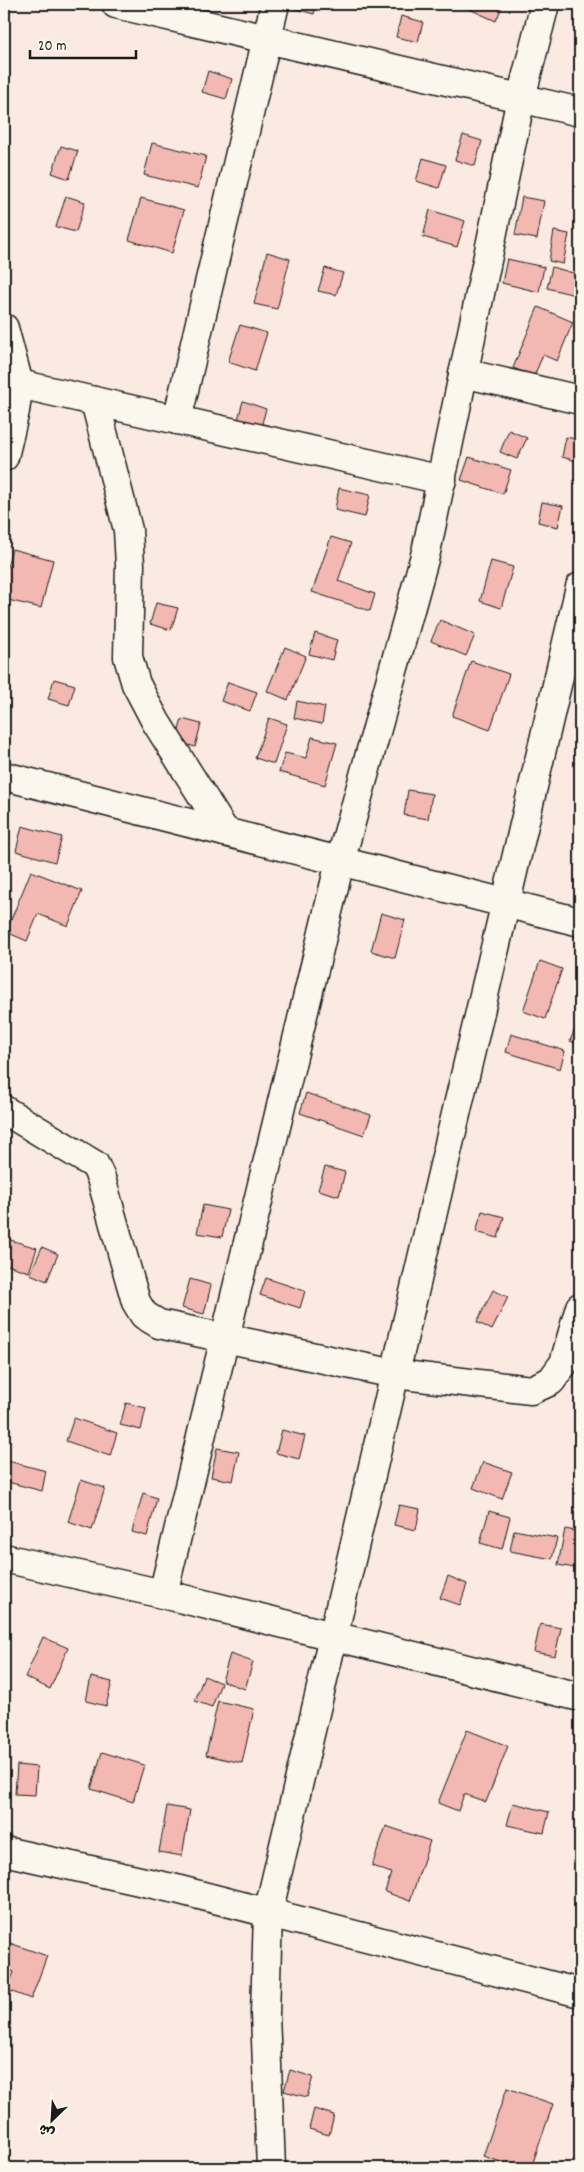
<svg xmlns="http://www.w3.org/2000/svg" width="584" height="2172" font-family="Dekko,'Playpen Sans Arabic',sans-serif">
<rect width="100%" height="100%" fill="#faeae1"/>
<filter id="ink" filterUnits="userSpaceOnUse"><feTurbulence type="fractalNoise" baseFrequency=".02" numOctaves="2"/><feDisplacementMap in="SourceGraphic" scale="10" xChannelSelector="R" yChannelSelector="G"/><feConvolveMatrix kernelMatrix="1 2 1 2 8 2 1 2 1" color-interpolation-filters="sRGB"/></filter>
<g filter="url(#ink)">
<g fill="#f4b8b3" stroke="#1c1c1c">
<polygon points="293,4 316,4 314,14 292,8"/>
<polygon points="458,4 503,4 496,21"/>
<polygon points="401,16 423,22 418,42 396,37"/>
<polygon points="208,71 232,79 226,99 202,92"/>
<polygon points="463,135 482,141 475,166 455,160"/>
<polygon points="152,143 206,156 198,188 144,175"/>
<polygon points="61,146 78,151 69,179 52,173"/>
<polygon points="423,158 446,165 439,188 416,181"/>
<polygon points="66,196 85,202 76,232 56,227"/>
<polygon points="522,197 544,201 537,239 515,235"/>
<polygon points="141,198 184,210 172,253 129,240"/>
<polygon points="430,210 465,221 457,247 423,237"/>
<polygon points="554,231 569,234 563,264 549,261"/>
<polygon points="267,252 290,259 277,309 254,304"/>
<polygon points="507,259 544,267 539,292 502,283"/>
<polygon points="552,267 580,275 579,296 547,288"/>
<polygon points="325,268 343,273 336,295 318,291"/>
<polygon points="538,307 573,322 557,361 543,355 534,376 513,368"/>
<polygon points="240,325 267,333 255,371 228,362"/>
<polygon points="243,401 266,409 259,434 236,427"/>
<polygon points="509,430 527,438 517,459 500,452"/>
<polygon points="566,437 580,440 580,462 562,457"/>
<polygon points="469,457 511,470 503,494 461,480"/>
<polygon points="339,488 370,495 365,517 335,510"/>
<polygon points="542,502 563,506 558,527 538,522"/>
<polygon points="331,537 351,543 338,581 375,594 370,611 312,592"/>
<polygon points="12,549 53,560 41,608 4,599 4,579"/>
<polygon points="491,561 513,567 501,608 480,601"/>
<polygon points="156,603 178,608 171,630 150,624"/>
<polygon points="440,620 475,635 466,656 431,641"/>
<polygon points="315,633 337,640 332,660 309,654"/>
<polygon points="285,647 306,656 288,700 267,691"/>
<polygon points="471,661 509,674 490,730 452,716"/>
<polygon points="54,679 75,685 69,705 48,699"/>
<polygon points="228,682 257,692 250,711 221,701"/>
<polygon points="297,701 325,707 322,724 294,718"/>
<polygon points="269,718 287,724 274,764 255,758"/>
<polygon points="182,719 201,724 195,747 176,741"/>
<polygon points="312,737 337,743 325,785 279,772 285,753 306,758"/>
<polygon points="408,790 432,794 428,819 404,815"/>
<polygon points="22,826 62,837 55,862 16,851"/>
<polygon points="31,871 82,891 68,926 38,914 27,941 6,932"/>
<polygon points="381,913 405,920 395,958 371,951"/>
<polygon points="540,961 562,969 545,1019 523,1011"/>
<polygon points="580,1016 580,1045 570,1041"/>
<polygon points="511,1034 565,1051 560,1069 506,1052"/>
<polygon points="306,1093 371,1115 364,1135 300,1113"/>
<polygon points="325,1167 345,1172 339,1196 318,1190"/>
<polygon points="203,1205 228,1210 222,1237 197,1233"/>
<polygon points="482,1211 504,1217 498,1238 476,1232"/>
<polygon points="4,1238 37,1248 29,1272 4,1264"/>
<polygon points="42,1247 58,1254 47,1281 30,1274"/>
<polygon points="266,1278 305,1291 300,1308 260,1295"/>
<polygon points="190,1279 211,1285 204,1314 182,1308"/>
<polygon points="493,1290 508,1297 492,1330 477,1322"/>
<polygon points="126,1403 146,1408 141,1430 120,1425"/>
<polygon points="74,1418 117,1433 110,1456 66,1441"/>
<polygon points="282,1430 305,1436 299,1459 276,1453"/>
<polygon points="217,1448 239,1452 233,1481 211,1477"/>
<polygon points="8,1461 46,1471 42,1491 4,1481"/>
<polygon points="483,1462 512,1472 502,1499 473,1488"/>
<polygon points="81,1480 105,1488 92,1530 68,1522"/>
<polygon points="143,1493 157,1498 147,1536 132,1532"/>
<polygon points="399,1505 420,1509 416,1530 394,1525"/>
<polygon points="489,1511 510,1517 502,1549 480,1543"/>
<polygon points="565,1529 580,1532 580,1569 558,1565"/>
<polygon points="514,1530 557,1538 552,1559 510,1551"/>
<polygon points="448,1576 467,1584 460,1605 440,1598"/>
<polygon points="540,1624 561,1628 555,1656 534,1652"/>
<polygon points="43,1637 68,1648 50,1689 25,1677"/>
<polygon points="230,1654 253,1662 245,1689 222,1681"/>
<polygon points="204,1676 221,1683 212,1707 195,1701"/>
<polygon points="91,1677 112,1682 106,1706 86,1701"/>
<polygon points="218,1701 254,1709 242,1763 206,1755"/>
<polygon points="467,1730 508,1746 486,1802 464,1794 458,1811 438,1803"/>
<polygon points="102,1752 144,1765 133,1802 91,1789"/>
<polygon points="17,1765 37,1767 35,1795 15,1794"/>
<polygon points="513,1803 549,1812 544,1833 507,1825"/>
<polygon points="167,1806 190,1810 182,1856 159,1852"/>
<polygon points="386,1826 430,1841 410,1901 385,1892 391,1873 372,1866"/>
<polygon points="4,1941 47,1956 31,1999 7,1990 14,1972 4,1968"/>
<polygon points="290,2070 313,2077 307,2097 284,2091"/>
<polygon points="507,2088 553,2104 531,2168 519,2168 483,2156"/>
<polygon points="314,2109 334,2115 329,2135 309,2129"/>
</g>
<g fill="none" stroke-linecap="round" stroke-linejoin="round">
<defs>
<g id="minor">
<polyline points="116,4 580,112"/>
<polyline points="4,328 19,384 15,411 4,457"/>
<polyline points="463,373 580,400"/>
<polyline points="19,384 442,480"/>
<polyline points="95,401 128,530 130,565 128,657 136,684 156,722 225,832"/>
<polyline points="177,420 275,4"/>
<polyline points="4,776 580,922"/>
<polyline points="4,1110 95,1165 101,1178 136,1302 144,1315 159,1324 395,1374 531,1390 551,1381 564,1363 580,1307"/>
<polyline points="4,1558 163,1594 580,1697"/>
<polyline points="163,1594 340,862 426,552 521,98 545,4"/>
<polyline points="4,1851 176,1889 580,1993"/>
<polyline points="271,2168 265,2014 268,1913 580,587"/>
</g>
</defs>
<use href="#minor" stroke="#1c1c1c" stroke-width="31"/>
<use href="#minor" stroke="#fbf7ec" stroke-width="28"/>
</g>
</g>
<rect width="584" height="2172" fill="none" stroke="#fbf7ec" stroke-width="20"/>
<rect x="10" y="10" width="564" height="2152" fill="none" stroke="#1c1c1c" stroke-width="2" filter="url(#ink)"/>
<g transform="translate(52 2120) rotate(205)" stroke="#fbf7ec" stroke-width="4" paint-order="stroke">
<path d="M0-4L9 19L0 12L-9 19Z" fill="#1c1c1c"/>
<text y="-8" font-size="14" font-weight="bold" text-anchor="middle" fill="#1c1c1c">ش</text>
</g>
<path d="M30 50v8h106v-8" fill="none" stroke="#1c1c1c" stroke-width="2.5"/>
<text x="38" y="50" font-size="15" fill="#1c1c1c" stroke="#fbf7ec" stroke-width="4" paint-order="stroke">20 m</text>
</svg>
